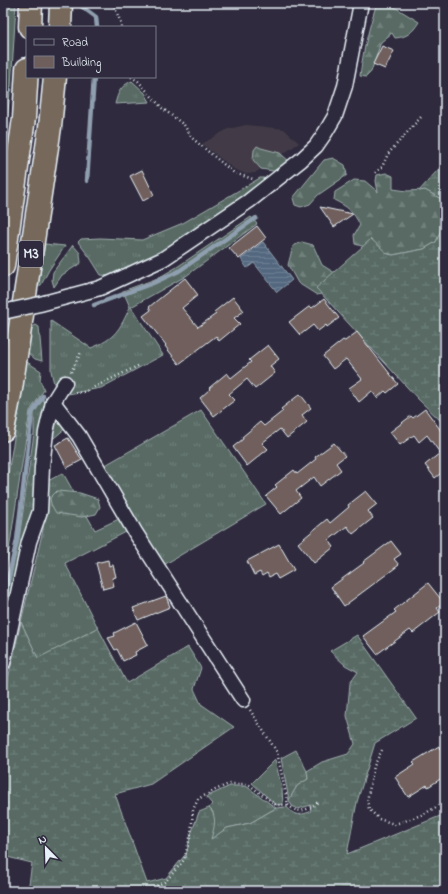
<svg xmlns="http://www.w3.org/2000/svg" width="448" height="894" font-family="'Indie Flower',sans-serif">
<defs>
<pattern id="grass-tufts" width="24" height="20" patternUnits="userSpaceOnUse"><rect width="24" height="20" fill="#586b64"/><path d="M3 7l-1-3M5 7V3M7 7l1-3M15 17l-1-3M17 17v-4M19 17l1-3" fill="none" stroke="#70817b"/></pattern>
<pattern id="forest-firs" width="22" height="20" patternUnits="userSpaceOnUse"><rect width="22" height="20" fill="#586b64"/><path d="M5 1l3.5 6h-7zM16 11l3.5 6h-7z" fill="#70817b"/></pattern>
<pattern id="wetland-marsh" width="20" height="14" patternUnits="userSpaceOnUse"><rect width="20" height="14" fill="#586b64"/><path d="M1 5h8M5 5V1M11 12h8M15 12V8" fill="none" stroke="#70817b"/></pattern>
<pattern id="water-rules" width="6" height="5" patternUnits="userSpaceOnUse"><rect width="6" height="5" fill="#53687f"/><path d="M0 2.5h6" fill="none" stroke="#6c7e92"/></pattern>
</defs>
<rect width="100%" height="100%" fill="#2f2a3d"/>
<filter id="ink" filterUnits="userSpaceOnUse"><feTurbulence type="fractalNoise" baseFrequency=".025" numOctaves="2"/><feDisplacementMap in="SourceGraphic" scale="8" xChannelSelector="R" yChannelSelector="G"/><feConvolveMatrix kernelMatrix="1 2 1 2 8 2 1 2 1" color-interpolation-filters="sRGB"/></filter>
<g filter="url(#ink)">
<polygon fill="#423a46" points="246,125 284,129 299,143 255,173 246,174 234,169 202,144 228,129"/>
<g fill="url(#grass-tufts)" stroke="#a0aeae">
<polygon points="16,5 11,87 3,86 3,6"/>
<path d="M132 81 145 93 150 102 115 104C118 93 120 86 132 81Z"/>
<polygon points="3,91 10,92 3,158"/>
<path d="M260 178H264V182C234 203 209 228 177 245 156 257 133 265 111 276L101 275 91 259 78 242 81 239 100 238 142 240 183 223Z"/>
<path d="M251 217 257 224 186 276 131 307 163 355 101 388 57 396 51 371V321L91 348C115 339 120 329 130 307L123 291 158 278 177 267Z"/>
<polygon points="45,244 65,246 49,270 41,285 38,287"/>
<polygon points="73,245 80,253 81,263 62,275 54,287 52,280 53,272"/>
<polygon points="36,325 39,327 42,361 35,359 28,353 32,327"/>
<polygon points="27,362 41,371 40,380 44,390 30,411 8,557 3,577 3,503"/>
<polygon points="43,399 47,406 36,500 3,653 3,612 19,539 34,433 34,413"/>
<polygon points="54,409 67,427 48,443"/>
<polygon points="201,410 266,504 162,566 102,467"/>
<polygon points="63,473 95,530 121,518 130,530 65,563 98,628 38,659 21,622 43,530 44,483"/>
<polygon points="296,750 307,771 308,779 297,786 289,800 281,758"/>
<polygon points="275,760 282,789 283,804 276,805 252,783"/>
<polygon points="230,786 246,786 276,808 250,823 227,828 211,840 213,812 209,808 212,804 206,797"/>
</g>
<g fill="url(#forest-firs)" stroke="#a0aeae">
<path d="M377 3H388L419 22C412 33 407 37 395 38L392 33 381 42 371 72 366 77 360 76C363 51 369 27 377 3Z"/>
<polygon points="257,146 261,148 280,153 290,162 279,172 261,169 253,160 254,150"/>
<polygon points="333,158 345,165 347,175 318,195 310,204 301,207 295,205 293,198 324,160"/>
<path d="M386 173 393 176V189L407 191 425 190 445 201V227L442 228 436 242 424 249 393 255 355 244 354 235 360 225C353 211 348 207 334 200L335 192 354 180 365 181 378 192 376 181 377 175Z"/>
<polygon points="302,242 313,245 322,265 338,275 330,292 317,295 298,283 288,265 293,246"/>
<polygon points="57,491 80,493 98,499 100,507 96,514 82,517 56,513 51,504 50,498"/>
</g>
<g fill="url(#wetland-marsh)" stroke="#a0aeae">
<polygon points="445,162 445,201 425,190 419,191"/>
<polygon points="445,227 445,425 418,399 316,288 371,239 388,254 393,255 424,249 436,242 442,228"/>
<path d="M21 622 38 658 98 628 127 683 188 647 201 668 194 689 201 704 234 727 151 784 115 794 147 883 166 878 185 855 187 858 186 855 191 834 199 812 209 808C218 817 214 828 211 839L227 828 250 823 276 808 287 807C295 817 299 815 310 812L311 805 298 809 292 806 289 800 297 786 308 779 307 771 322 762 348 754 355 744 347 716 350 683 358 672 345 665 330 651 357 635 416 718 375 743 357 802 347 854 445 814V891H28L32 863 3 856V701Z"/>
</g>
<polygon fill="url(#water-rules)" stroke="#8f9faf" points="263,242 292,280 277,292 254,263 247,268 241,259"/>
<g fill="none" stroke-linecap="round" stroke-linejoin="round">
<g stroke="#8f9faf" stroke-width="4.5">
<polyline points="3,3 17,3"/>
<polyline points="77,3 96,17 97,27"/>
<polyline points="3,89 10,90"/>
<polyline points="87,181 94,77"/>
<polyline points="94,305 153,283 179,271 256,218"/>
<polyline points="3,602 17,540 32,413 43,396"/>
</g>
</g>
<g fill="#6f5f5c" stroke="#e8f1f8">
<polygon points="382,46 394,51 385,69 373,64"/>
<polygon points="142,170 154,195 143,201 130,176"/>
<polygon points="320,207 353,214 334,227"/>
<polygon points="257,226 266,238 239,259 229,248"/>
<polygon points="185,278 198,295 182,308 198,327 216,314 214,312 233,297 244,311 234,318 240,324 219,341 216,336 179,364 165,346 166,345 143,316 151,310 149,307"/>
<polygon points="324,299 339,318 327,327 326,325 318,331 313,325 300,335 289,322 310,306 312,308"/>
<polygon points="357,332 398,384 387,393 385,391 377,398 372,391 359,402 349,388 362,379 346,359 333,369 323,356 343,340 345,341"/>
<polygon points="268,345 279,359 270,366 275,373 255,389 247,379 229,394 235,400 214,416 200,398 210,389 209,388 227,373 231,378 251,362 249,360"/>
<polygon points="300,394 311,408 302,415 307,422 287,438 280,429 262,443 268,449 247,466 233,447 243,439 242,437 260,422 264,426 283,411 281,409"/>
<polygon points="425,409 445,436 445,470 435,478 425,465 440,453 427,435 419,442 414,435 400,445 390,432 411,416 413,418"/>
<polygon points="68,438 82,460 67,468 55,445"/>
<polygon points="334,443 345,456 336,463 341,470 320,486 314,477 296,491 301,498 281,514 266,496 277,487 275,485 294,470 297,474 316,459 315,457"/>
<polygon points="366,491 377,504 368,511 373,518 353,534 347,526 329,540 334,547 314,563 298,543 327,519 330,523 349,507 348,505"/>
<polygon points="391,541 401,554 394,559 399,565 344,606 331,587 364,563 363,562"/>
<polygon points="279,544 294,570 278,579 275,574 269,577 267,573 262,576 260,572 254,575 247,561"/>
<polygon points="108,560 109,566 113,565 116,577 112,578 114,586 103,589 96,563"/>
<polygon points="428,583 444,603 437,608 440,612 413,633 410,630 377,654 363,636 396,612 394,610"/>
<polygon points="166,596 170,607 138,620 133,608"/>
<polygon points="136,622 148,645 135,652 136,655 123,661 117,649 115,650 108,638 115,636 114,633"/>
<polygon points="439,746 440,749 445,746 445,776 428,787 427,785 408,797 395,777 415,764 413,762"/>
</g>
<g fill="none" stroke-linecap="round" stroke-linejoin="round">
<defs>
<g id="street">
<polyline points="100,288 163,259 249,201 301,160 316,146 325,133 335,116 345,86 361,3"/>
<polyline points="53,402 79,436 135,532 243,700"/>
<polyline points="3,663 29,542 40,511 42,467 46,432 53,402 65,383"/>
</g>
<g id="highway">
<polyline points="30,27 31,3"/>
<polyline points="60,27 61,3"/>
<polyline points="3,266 24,118 27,69"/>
<polyline points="3,430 11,389 50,127 55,77"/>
</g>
</defs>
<use href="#street" stroke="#e8f1f8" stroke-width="17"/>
<use href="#highway" stroke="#e8f1f8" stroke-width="25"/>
<g stroke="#e8f1f8" stroke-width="2.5" stroke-dasharray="1 3" stroke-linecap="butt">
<polyline points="113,3 121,23 121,27"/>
<polyline points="131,77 138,81 162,108 184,125 192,138 234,173 253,179"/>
<polyline points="375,173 382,167 388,154 421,117"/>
<polyline points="71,372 81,352"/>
<polyline points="75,393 84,392 140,365"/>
<path d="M250 710 277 752 288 805C298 815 309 810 319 801"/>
<polyline points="382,750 374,766 367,801 369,809 379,819 394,824 402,822 424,814 445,802"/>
<polyline points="146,891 166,881 184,860 191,834 193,810 198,799 215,790 229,784 248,784 276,805 288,805"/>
</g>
<use href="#street" stroke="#2f2a3d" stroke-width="14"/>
<use href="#highway" stroke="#76695c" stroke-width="22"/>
<defs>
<polyline id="street-bridge" points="3,312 40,304 100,288"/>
</defs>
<use href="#street-bridge" stroke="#e8f1f8" stroke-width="17" stroke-linecap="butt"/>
<use href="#street-bridge" stroke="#2f2a3d" stroke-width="14"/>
</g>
</g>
<g text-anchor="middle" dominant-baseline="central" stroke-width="4" stroke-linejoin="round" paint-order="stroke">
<rect fill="#2f2a3d" stroke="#b0b5c0" stroke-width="1" x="19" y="241" width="24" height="26" rx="3"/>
<g font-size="15" font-weight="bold" fill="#e8f1f8">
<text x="31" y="254">M3</text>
</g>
</g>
<rect width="448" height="894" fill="none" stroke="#2f2a3d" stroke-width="16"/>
<rect x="8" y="8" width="432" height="878" fill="none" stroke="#e8f1f8" stroke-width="1.5" filter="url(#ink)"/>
<rect x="26" y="26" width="130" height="52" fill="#2f2a3d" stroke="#797a88"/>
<rect x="34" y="39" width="20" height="6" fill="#2f2a3d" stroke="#797a88"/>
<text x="62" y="46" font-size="12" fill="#e8f1f8">Road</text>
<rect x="34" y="56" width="20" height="12" fill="#6f5f5c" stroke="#797a88"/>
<text x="62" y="66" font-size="12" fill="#e8f1f8">Building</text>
<g transform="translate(46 848) rotate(337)" stroke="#2f2a3d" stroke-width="3" paint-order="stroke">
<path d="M0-3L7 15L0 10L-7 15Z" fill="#e8f1f8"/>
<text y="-6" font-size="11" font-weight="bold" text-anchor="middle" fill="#e8f1f8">N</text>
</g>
</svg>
